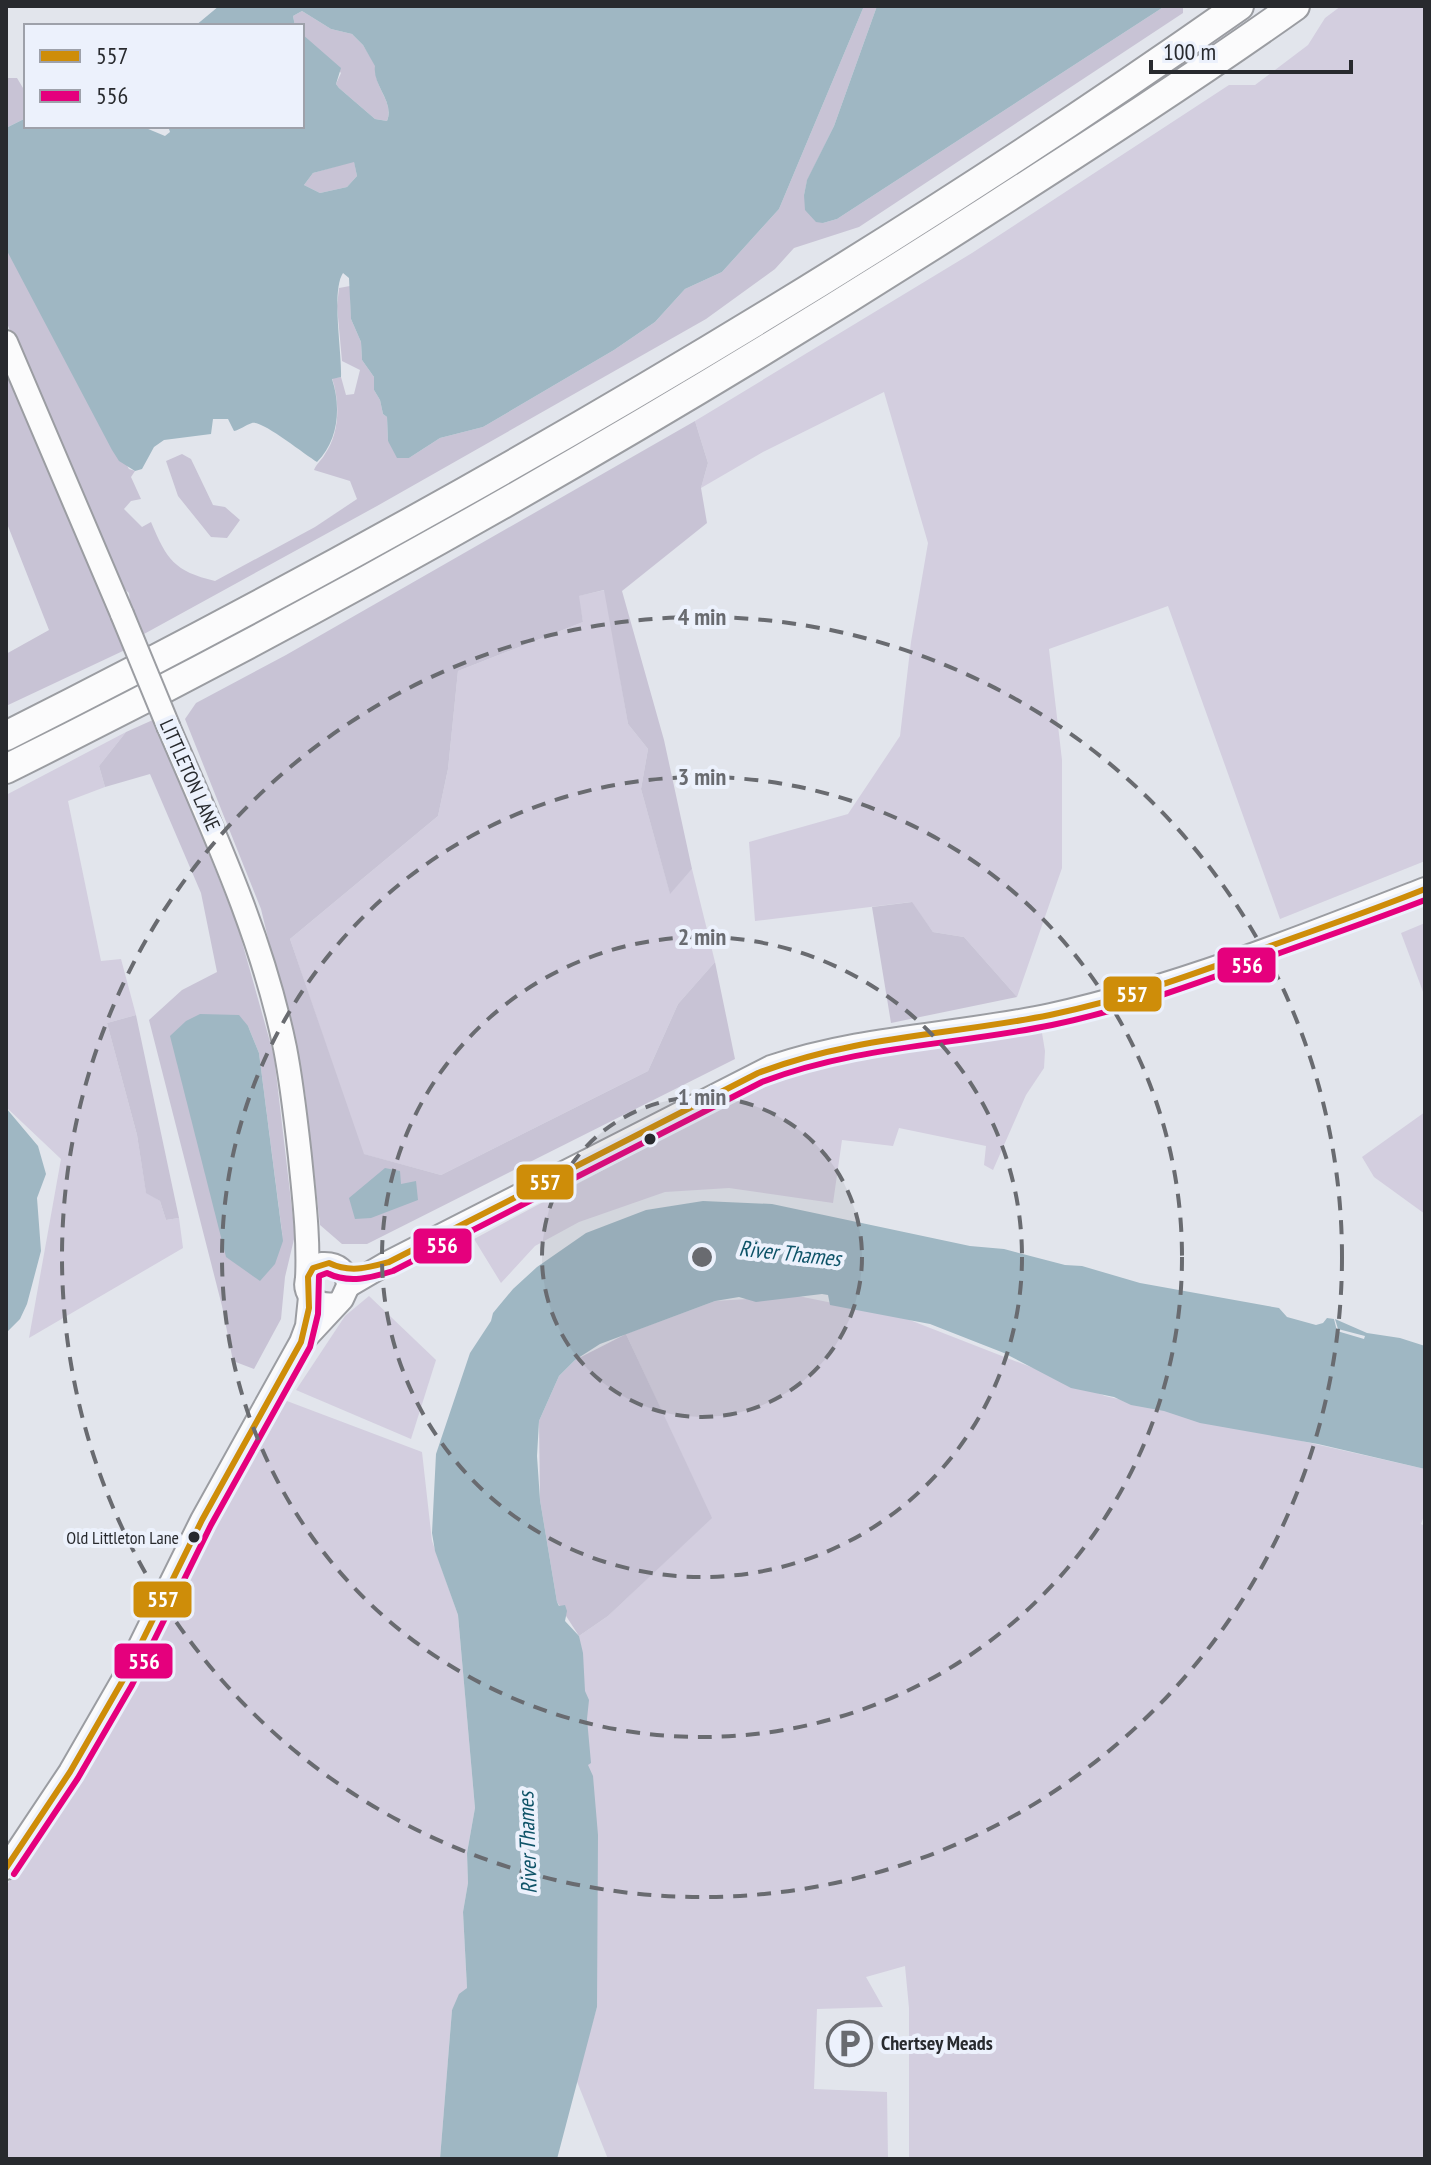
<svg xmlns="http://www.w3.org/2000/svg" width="1431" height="2165" font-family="'PT Sans Narrow',sans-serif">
<rect width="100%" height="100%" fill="#e2e5ec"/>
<g fill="#d3cedf">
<polygon points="1341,6 1425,6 1425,861 1280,919 1168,606 1049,649 1062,760 1062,868 1017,997 964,937 933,932 911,902 755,921 749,842 848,814 900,736 911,642 928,543 884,392 763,452 701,488 708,463 695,421 972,253 1229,85 1255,85 1308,45 1325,18"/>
<polygon points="605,590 628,724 648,749 641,789 670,893 692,869 715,962 678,1004 648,1071 441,1175 363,1154 290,939 438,816 448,769 458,671 583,622 578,596"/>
<polygon points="126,732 99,766 105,787 68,801 101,961 121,959 136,1015 107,1023 137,1135 146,1192 160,1201 166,1220 179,1218 183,1248 29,1338 61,1159 6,1107 6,795"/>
<polygon points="1425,923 1425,997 1401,933"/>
<polygon points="1041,1027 1045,1051 1044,1068 1026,1095 993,1170 984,1165 986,1146 899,1128 893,1146 842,1140 833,1203 729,1188 665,1192 579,1222 535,1246 501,1283 474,1239 714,1111 797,1072"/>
<polygon points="1425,1112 1425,1214 1374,1177 1362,1157"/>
<polygon points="369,1296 436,1360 411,1439 296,1390 345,1316"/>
<polygon points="798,1296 902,1317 1105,1396 1425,1469 1425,1513 1421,1524 1425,1526 1425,2159 909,2159 909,2008 905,1966 866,1977 883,2007 817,2009 814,2089 887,2092 888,2159 608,2159 576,2079 597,2007 579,1636 608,1616 711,1518 626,1334 715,1301"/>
<polygon points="279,1398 422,1452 432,1541 458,1615 475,1808 467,1853 468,1883 463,1912 467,1988 452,2010 440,2159 6,2159 6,1886 84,1777"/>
</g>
<g fill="#c8c3d5" fill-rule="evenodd">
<path d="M864 6H877L834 126 807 181 804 195 823 223 837 219 1165 6H1183V13L859 227 794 248 775 269 706 319 377 506 144 634 130 602 129 593 118 583 6 321V246L129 469 135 471 131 477 141 499 131 501 124 509 142 527 151 522C167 560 174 571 215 581L315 527 357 499 350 481 314 470C317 463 321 461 325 454 340 433 340 402 332 378L341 377 346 395 354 394 360 370 342 361 337 306 339 288 350 286 351 319 361 342 362 360 374 377V390L380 400 383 414 387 417 388 441 409 458 440 438 483 427 614 350 655 322 685 289 722 272 779 209Z"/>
<path d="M302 11 331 29 352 34 363 45 376 66C372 86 395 102 387 121L375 119 339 88 336 84 341 73 302 34V26H295L293 16Z"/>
<polygon points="6,78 17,78 23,88 26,88 26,118 6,128"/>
<polygon points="354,161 357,176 347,187 320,193 304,185 313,173"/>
<polygon points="6,362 125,650 6,706 6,654 49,630 6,521"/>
<polygon points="695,421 708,463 701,488 707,523 622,591 664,740 692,869 670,894 641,789 648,749 628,724 604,590 579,596 583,622 458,671 448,769 438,816 290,939 364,1154 441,1175 648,1071 678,1004 715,962 735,1059 367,1244 342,1244 320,1225 305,1092 261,909 185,719 196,703 286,655"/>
<polygon points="182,454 191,459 213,505 225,507 240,520 227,538 211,537 178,496 166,461"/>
<path d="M155 719 237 924 274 1056 295 1235 285 1277 281 1319 254 1369 233 1361 222 1306 149 1020 182 990 217 972 201 893 150 774 105 787 99 766 126 732ZM248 1026 259 1053 283 1240Z"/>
<polygon points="912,902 933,932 964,937 1017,997 891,1023 872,907"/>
<polygon points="136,1015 179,1218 166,1220 160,1201 146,1193 137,1135 107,1023"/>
<polygon points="626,1334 712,1518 608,1616 579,1636 557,1602 540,1500 539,1421 559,1376 575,1360"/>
</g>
<g fill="#9fb7c3" fill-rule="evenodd">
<path d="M219 6H864L779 209 722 272 685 289 655 322 614 350 483 427 440 438 409 458H397L388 441 387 417 383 414 380 400 374 390V377L362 360 361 342 351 319 349 278 343 273C331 291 342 352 341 377L332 379C341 406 339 440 317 462 305 455 262 420 252 423 245 425 240 430 234 431L228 419H213L211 434 164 440 154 447 142 469 135 471 119 461 112 450 6 249V128L26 118V126H141L165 136 170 132 168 126H302V34L341 68 336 84 339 88 375 119 387 121C395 102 372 85 375 66L363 45 352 34 331 29 302 11 293 16 295 26H195ZM354 162 357 176 347 187 320 193 304 185 313 173Z"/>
<polygon points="877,6 1165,6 837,219 823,223 816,222 805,210 804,195 807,180 834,126"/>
<polygon points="200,1014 239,1015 248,1026 259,1053 283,1241 275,1264 260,1281 226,1257 170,1036 186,1021"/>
<polygon points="6,1108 38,1146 46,1174 37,1198 41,1251 27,1304 20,1319 6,1333"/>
<polygon points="385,1168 400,1171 401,1184 416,1181 418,1200 371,1218 355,1219 349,1198"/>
<polygon points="703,1201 772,1204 970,1246 1004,1249 1065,1265 1082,1266 1140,1283 1279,1308 1287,1317 1316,1325 1323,1323 1327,1318 1334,1319 1337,1331 1364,1339 1365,1336 1338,1329 1335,1319 1367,1333 1400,1338 1425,1346 1425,1469 1318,1444 1200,1423 1164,1411 1131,1405 1114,1397 1071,1388 1004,1353 930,1324 830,1305 828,1295 822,1294 756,1302 739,1297 715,1301 600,1344 575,1360 559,1376 539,1421 537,1456 540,1500 557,1602 559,1606 565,1605 567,1611 565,1621 579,1636 583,1653 585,1691 589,1700 587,1719 591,1763 588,1765 593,1776 598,1835 597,2007 557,2159 440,2159 452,2010 459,1994 467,1988 463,1912 468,1883 467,1853 475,1808 458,1615 435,1551 432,1533 436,1454 470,1353 491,1321 493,1313 513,1289 537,1267 586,1233 646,1210"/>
</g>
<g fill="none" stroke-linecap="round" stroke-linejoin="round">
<defs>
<g id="secondary">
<polyline points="6,342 122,614"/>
<path d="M169 728C214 833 262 936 285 1048 292 1084 296 1121 300 1157 304 1198 309 1238 307 1279"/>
<path d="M348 1286 389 1262 771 1067C862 1036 958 1035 1051 1015 1177 987 1305 936 1425 889"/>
<path d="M302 1342 342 1299 348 1286C347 1271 338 1263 322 1264 294 1277 306 1309 336 1304"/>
<polyline points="6,1868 70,1772 123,1680 202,1520 301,1342 307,1326 310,1297"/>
</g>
<g id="highway">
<path d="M6 736C432 521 848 281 1239 6"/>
<path d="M6 769C343 601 671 414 988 210 1091 144 1195 77 1295 6"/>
</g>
</defs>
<use href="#secondary" stroke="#9b9da2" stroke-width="26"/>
<use href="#highway" stroke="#9b9da2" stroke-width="32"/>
<use href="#secondary" stroke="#fbfbfc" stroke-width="22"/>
<use href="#highway" stroke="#fbfbfc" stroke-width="28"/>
<defs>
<polyline id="secondary-bridge" points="122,614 169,728"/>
</defs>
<use href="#secondary-bridge" stroke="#9b9da2" stroke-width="26" stroke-linecap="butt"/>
<use href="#secondary-bridge" stroke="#fbfbfc" stroke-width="22"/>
<defs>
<path id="bus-1" d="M6 1868 70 1772 123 1680 202 1520 301 1342 309 1308 308 1277 313 1268 329 1263C350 1273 367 1268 389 1262L758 1073C854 1036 951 1035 1050 1015 1128 999 1202 971 1276 944 1326 926 1376 909 1425 889"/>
<path id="bus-2" d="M14 1874 78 1778 132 1685 211 1525 310 1347 318 1314 319 1276 327 1273C349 1284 370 1278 393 1271L762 1082C856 1046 955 1045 1052 1025 1129 1009 1204 981 1277 954 1327 936 1376 919 1425 900"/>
</defs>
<use href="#bus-1" stroke="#ecf1fc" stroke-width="12"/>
<use href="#bus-2" stroke="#ecf1fc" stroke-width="12"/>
<use href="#bus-1" stroke="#ce8d09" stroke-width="6"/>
<use href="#bus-2" stroke="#e5007d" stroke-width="6"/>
</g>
<circle cx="702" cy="1257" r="160" fill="#696b70" fill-opacity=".12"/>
<g fill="none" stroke="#696b70" stroke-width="4" stroke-dasharray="14 10">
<circle cx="702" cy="1257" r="160"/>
<circle cx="702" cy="1257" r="320"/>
<circle cx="702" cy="1257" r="480"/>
<circle cx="702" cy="1257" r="640"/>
</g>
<defs>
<symbol id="parking-ring" viewBox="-11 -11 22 22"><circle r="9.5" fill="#ecf1fc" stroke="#696b70" stroke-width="1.5"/><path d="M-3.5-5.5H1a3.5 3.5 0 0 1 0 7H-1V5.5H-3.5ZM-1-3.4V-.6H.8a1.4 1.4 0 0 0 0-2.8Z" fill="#696b70"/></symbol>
</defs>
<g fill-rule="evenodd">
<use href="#parking-ring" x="824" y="2018" width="51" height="51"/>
</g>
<g fill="#282a2e" stroke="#ecf1fc" stroke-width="3">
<circle cx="650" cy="1139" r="7"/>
<circle cx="194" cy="1537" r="7"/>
</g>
<g text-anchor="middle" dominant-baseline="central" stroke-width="8" stroke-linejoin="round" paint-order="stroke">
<g font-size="18" fill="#282a2e" stroke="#ecf1fc" text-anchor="end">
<text x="179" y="1537">Old Littleton Lane</text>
</g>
<g font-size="20" fill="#282a2e" stroke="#ecf1fc">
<text transform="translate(190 775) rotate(66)">LITTLETON LANE</text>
</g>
<g font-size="20" font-weight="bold" fill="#282a2e" stroke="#ecf1fc" text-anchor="start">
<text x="881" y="2043">Chertsey Meads</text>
</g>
<g font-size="22" font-style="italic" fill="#0e5368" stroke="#ecf1fc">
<text transform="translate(790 1253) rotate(6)">River Thames</text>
<text transform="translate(527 1843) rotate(-92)">River Thames</text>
</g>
</g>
<circle cx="702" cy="1257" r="12" fill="#696b70" stroke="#ecf1fc" stroke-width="4"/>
<g font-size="24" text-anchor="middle" font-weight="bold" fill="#696b70" stroke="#ecf1fc" stroke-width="8" stroke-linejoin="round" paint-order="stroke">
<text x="702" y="625">4 min</text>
<text x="702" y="785">3 min</text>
<text x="702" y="945">2 min</text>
<text x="702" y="1105">1 min</text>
</g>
<g stroke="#ecf1fc" stroke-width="3">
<rect x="1216" y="946" width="61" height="38" rx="8" fill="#e5007d"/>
<rect x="1102" y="975" width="61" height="38" rx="8" fill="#ce8d09"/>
<rect x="515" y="1163" width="60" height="38" rx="8" fill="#ce8d09"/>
<rect x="412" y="1227" width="61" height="38" rx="8" fill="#e5007d"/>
<rect x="132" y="1580" width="61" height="39" rx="8" fill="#ce8d09"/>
<rect x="113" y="1642" width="61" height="38" rx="8" fill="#e5007d"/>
</g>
<g font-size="22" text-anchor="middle" font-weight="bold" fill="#fff">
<text x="1247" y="973">556</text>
<text x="1132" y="1002">557</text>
<text x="545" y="1190">557</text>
<text x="442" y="1253">556</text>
<text x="163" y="1607">557</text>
<text x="144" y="1669">556</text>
</g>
<rect width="1431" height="2165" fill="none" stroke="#282a2e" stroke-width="16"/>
<rect x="24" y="24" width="280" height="104" fill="#ecf1fc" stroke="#9ea1aa" stroke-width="2"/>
<rect x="40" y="50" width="40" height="12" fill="#ce8d09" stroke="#9ea1aa" stroke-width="2"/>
<text x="96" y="64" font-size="24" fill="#282a2e">557</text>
<rect x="40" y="90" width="40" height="12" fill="#e5007d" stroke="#9ea1aa" stroke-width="2"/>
<text x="96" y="104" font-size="24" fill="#282a2e">556</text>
<path d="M1151 60v12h200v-12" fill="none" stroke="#282a2e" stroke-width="4"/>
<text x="1163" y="60" font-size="24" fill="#282a2e" stroke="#ecf1fc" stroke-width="6" paint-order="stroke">100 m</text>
</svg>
